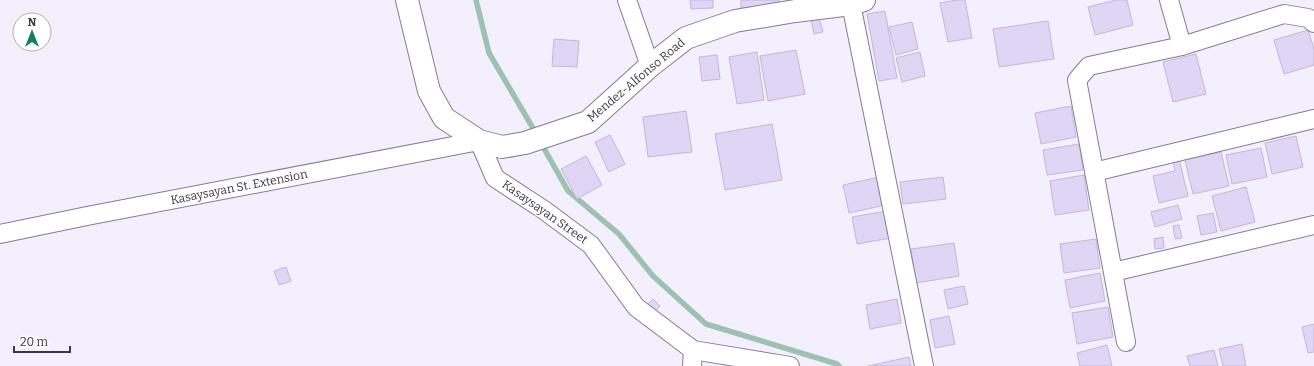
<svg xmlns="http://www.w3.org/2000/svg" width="1314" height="366" font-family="Bitter,serif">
<rect width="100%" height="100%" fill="#f4effc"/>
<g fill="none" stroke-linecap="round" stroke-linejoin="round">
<g stroke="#9ec2b1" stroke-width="5.5">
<polyline points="476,0 489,53 537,135"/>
<polyline points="541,143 568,191 619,234 653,276 706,324 837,364 839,366"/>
</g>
</g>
<g fill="#e1d5f6" stroke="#c2b8d7">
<polygon points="690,0 713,0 713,8 691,9"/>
<polygon points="741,0 779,0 780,4 741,8"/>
<polygon points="957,0 965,0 972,38 948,42 940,3"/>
<polygon points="1116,0 1127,0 1133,25 1095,35 1088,7"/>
<polygon points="885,11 897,78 879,81 867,14"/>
<polygon points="819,17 823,32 814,34 811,19"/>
<polygon points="1048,21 1054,59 999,67 993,29"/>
<polygon points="912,22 918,49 896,55 889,27"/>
<polygon points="1308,30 1314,49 1314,65 1284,74 1274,40"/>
<polygon points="554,39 579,41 577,67 552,66"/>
<polygon points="796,50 805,94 768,101 760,56"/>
<polygon points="757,52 764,100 737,104 729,57"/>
<polygon points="920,52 925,76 902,82 896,58"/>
<polygon points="1196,54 1206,94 1173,102 1163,62"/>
<polygon points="717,55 720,79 702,81 699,57"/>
<polygon points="1071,106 1076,137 1041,144 1035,113"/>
<polygon points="686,111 692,152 648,157 643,117"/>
<polygon points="772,124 782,180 725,190 715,134"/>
<polygon points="610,135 625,164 609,172 595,142"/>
<polygon points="1296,136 1303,167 1272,174 1265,143"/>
<polygon points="1079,144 1083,170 1047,175 1043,150"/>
<polygon points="1261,148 1267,177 1232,184 1226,155"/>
<polygon points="1221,152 1229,186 1193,194 1185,160"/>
<polygon points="586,156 602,185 577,199 561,169"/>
<polygon points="1179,159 1188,196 1159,203 1153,176 1175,171 1173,161"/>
<polygon points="1084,175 1089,210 1055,215 1050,181"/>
<polygon points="879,177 885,205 849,213 843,185"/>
<polygon points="943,177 946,199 903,204 900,182"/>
<polygon points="1246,187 1255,222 1221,231 1212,196"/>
<polygon points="1178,205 1182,219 1155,227 1151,212"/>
<polygon points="887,211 891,238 857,244 852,217"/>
<polygon points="1213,213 1217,232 1201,235 1197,216"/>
<polygon points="1179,225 1182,238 1175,239 1173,226"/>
<polygon points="1163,237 1164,248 1155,249 1154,239"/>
<polygon points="1096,239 1100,268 1064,273 1060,244"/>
<polygon points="954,243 959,276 916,283 911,249"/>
<polygon points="286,267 291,281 279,285 274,271"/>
<polygon points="1100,273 1105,301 1070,308 1065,280"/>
<polygon points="964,286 968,304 948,309 944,290"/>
<polygon points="653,299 660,306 653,313 646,306"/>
<polygon points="897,299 901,323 870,329 866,305"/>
<polygon points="1108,307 1113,337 1077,344 1072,313"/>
<polygon points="949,316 955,344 935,348 930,320"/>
<polygon points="1314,324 1314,352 1308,353 1302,327"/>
<polygon points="1242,344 1246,366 1223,366 1219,349"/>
<polygon points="1107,345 1112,366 1080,366 1077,353"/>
<polygon points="1214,350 1218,366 1190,366 1187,356"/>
<polygon points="909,357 911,366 868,366"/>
</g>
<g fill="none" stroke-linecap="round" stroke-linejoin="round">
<defs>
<g id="minor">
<polyline points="627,0 650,66"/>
<polyline points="851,4 924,366"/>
<polyline points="1182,46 1284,14 1308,18 1314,23"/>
<polyline points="1094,172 1314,119"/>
<polyline points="0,234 87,216 479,141 495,178 544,210 591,245 636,307 693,350 790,366"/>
<polyline points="1113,272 1314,225"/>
<polyline points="1126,342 1077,80 1089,66 1182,46 1169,0"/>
<polyline points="692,366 693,350"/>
</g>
<polyline id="secondary" points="407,0 429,91 444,118 479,141 502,147 525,143 588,122 650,66 686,38 735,21 795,11 851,4 864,0"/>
</defs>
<use href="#minor" stroke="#857b98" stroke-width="20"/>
<use href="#secondary" stroke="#857b98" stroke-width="24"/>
<use href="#minor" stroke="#fff" stroke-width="18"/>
<use href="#secondary" stroke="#fff" stroke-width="22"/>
</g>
<g text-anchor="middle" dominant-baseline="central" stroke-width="3" stroke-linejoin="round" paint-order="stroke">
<g font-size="12" fill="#3c3744" stroke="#fff">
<text transform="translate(636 80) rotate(-40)">Mendez-Alfonso Road</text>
<text transform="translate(239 187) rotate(-11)">Kasaysayan St. Extension</text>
<text transform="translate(545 212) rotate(35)">Kasaysayan Street</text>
</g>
</g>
<g transform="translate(32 32)"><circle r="19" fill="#ffffff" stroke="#b1afb4"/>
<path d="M0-3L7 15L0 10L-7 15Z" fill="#13805d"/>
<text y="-6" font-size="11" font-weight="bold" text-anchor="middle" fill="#3c3744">N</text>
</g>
<path d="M14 346v6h56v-6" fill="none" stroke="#3c3744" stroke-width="2"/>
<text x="20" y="346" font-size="12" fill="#3c3744" stroke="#ffffff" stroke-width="3" paint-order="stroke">20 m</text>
</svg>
